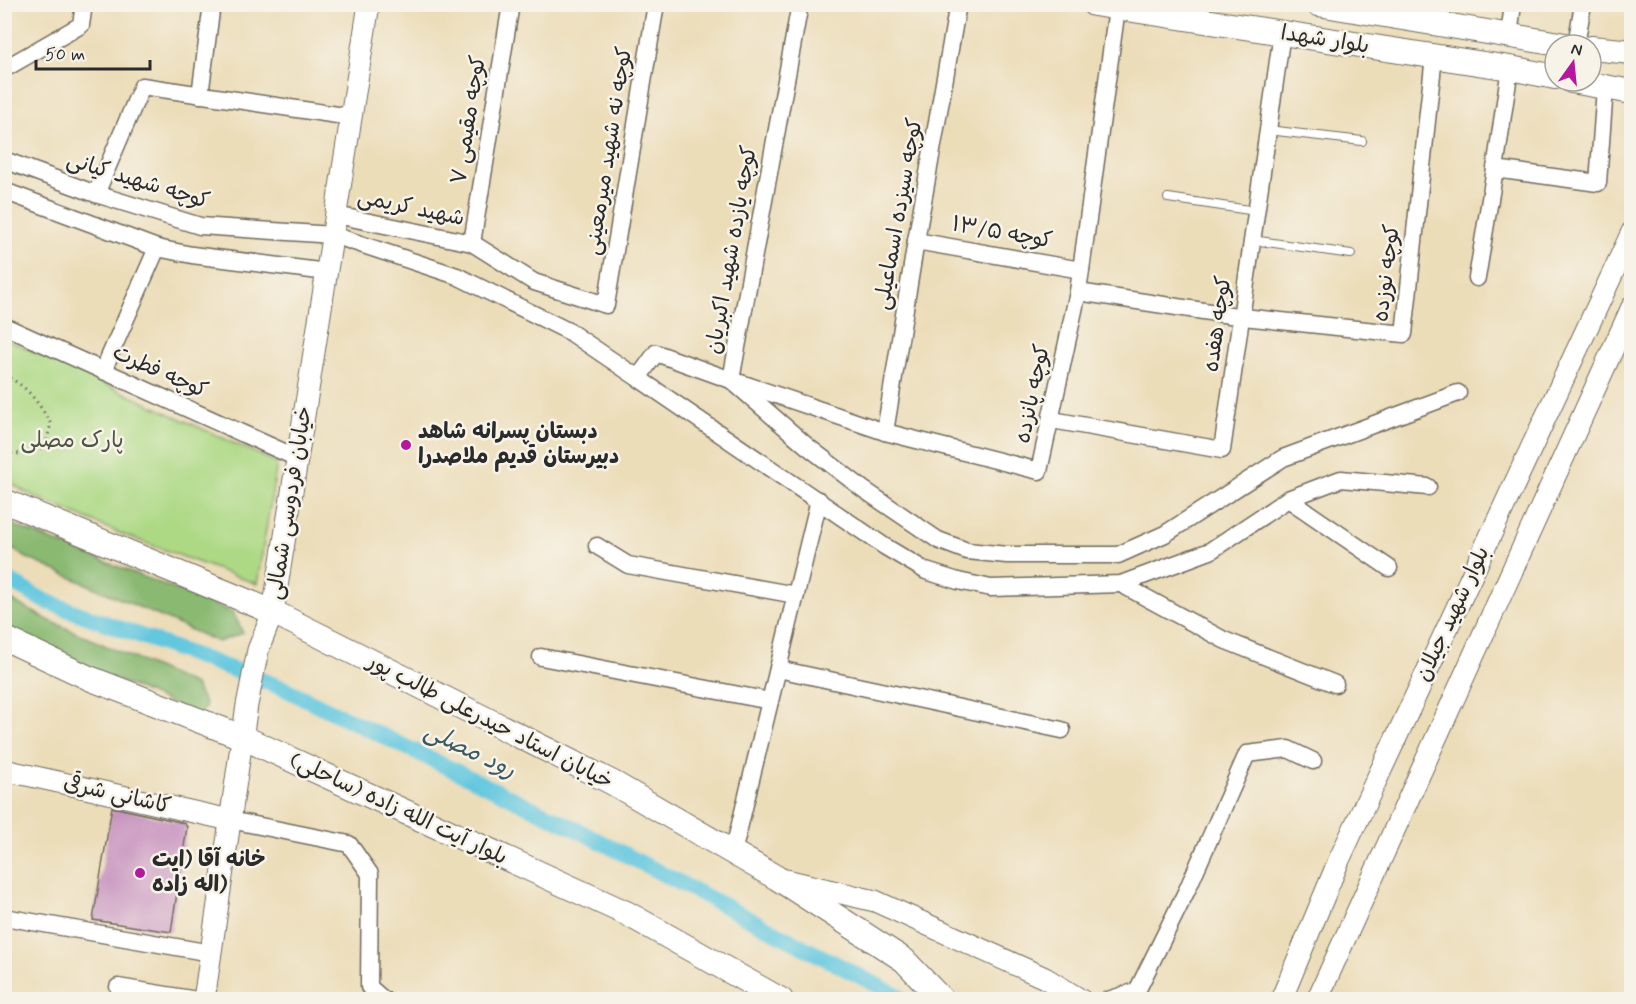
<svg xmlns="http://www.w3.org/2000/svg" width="1636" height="1004" font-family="Mynerve,'Playpen Sans Arabic',sans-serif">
<rect width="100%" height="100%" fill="#f7f3e8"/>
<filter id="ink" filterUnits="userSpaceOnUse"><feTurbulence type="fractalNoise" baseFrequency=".0167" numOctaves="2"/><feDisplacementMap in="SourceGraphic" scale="12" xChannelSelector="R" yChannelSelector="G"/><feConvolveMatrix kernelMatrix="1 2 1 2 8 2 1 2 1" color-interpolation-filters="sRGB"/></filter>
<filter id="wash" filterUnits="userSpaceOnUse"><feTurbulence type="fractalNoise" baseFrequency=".008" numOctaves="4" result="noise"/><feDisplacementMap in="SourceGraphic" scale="24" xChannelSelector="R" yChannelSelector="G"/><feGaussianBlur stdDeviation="1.35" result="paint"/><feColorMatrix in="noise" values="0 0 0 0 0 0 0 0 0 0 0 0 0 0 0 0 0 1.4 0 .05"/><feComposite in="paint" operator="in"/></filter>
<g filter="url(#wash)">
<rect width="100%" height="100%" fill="#ecddb9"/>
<polygon fill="#add985" stroke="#6c8258" stroke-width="1.5" points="4,338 277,463 257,584 119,533 25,492 5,479"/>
<g fill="#8ab972" stroke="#5a724e" stroke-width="1.5">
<polygon points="5,518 20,528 233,612 243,633 218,642 25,557 5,544"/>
<polygon points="4,596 50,621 195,685 206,706 198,715 5,631"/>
</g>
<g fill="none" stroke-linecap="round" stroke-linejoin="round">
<polyline stroke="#62c7df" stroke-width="16" points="4,578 45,601 283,688 570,826 898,996 899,1000"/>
</g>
<g id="blocks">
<polygon fill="#c894c0" points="112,807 184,823 187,827 171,932 93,920"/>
</g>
</g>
<g filter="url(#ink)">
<use href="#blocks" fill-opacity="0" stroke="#6f695d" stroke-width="1.5"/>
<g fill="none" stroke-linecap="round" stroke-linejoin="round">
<defs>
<g id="service">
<polyline points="1268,130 1362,141"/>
<polyline points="1168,198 1256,211"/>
<polyline points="1252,240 1351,254"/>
</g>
<g id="minor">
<polyline points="1432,23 1434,4"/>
<polyline points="1509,36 1513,4"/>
<polyline points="1576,45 1583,4"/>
<polyline points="1510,68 1495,169 1598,183 1605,88"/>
<polyline points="4,69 81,25 84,4"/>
<polyline points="200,95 212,4"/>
<polyline points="4,160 96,194 200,226 333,235 457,276 570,332 638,378 656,353 731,380 800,4"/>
<polyline points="4,191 157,248 192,255 327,272"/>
<polyline points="96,194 142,86 351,117"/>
<polyline points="336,215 472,243 534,282 606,305 656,4"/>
<polyline points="916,241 1081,270"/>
<polyline points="472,243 511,4"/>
<polyline points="1477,278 1495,169"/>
<polyline points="1078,292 1243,317 1404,334 1434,56"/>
<polyline points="4,326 297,458"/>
<polyline points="103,371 157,248"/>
<polyline points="638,378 884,546 926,571 958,581 991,588 1121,584 1210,551 1288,499 1341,479 1428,487"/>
<polyline points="731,380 807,446 863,489 938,540 967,551 1007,555 1118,555 1165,534 1283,458 1458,393"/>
<polyline points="741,383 885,432 1039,471 1078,292 1117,8"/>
<polyline points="1052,420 1222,450 1282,33"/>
<polyline points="885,432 916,241 958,4"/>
<polyline points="1288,499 1389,568"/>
<polyline points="597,546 628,565 796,595"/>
<polyline points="1121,584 1224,640 1335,684"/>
<polyline points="541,657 770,701"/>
<polyline points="778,669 1062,730"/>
<polyline points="230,820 349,844 370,874 369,987 384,1000"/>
<polyline points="733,853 819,500"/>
<polyline points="4,917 211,953"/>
<polyline points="118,987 197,1000"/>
<polyline points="1108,1000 1137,991 1187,890 1247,754 1288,749 1313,761"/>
</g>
<g id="tertiary">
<polyline points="4,770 230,820"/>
<polyline points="786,880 875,901 1045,978 1081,1000"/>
<polyline points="204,1000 247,705 258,650 273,612 369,4"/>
<polyline points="1281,1000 1339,860 1632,232"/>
<polyline points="1317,1000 1632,307"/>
</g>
<g id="secondary">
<polyline points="1094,4 1510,68 1555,77"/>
<polyline points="1318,4 1565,45"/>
<polyline points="1591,48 1632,52"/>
<polyline points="1572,81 1632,92"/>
<polyline points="4,501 273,612 613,783 777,878 904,960 942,1000"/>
<polyline points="4,638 89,678 242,737 628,914 781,1000"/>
</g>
</defs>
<use href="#service" stroke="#6f695d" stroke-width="10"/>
<use href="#minor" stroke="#6f695d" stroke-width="19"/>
<use href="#tertiary" stroke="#6f695d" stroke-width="23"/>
<use href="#secondary" stroke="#6f695d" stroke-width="26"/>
<path stroke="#6f695d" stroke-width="3" stroke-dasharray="1.5 4.5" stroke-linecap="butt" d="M4 376C26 383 40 405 51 424L45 447 25 454 4 453"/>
<use href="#service" stroke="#fff" stroke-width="8"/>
<use href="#minor" stroke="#fff" stroke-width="16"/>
<use href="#tertiary" stroke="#fff" stroke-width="21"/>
<use href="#secondary" stroke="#fff" stroke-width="24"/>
</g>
</g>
<g fill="#b5179e" stroke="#f7f3e8" stroke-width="2">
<circle cx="406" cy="445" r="6"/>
<circle cx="140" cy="873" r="6"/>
</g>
<g text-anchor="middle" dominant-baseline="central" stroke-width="5" stroke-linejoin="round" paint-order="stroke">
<g font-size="22" fill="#2b2b2b" stroke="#f7f3e8">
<text transform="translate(1325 40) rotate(9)">بلوار شهدا</text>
<text transform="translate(469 120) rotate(-81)">کوچه مقیمی ۷</text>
<text transform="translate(609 151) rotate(-81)">کوچه نه شهید میرمعینی</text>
<text transform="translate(138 181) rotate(17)">کوچه شهید کیانی</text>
<text transform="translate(411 208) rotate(12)">شهید کریمی</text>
<text transform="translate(899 214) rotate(-80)">کوچه سیزده اسماعیلی</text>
<text transform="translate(1002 233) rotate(10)">کوچه ۱۳/۵</text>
<text transform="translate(732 250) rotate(-80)">کوچه یازده شهید اکبریان</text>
<text transform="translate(1387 273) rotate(-83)">کوچه نوزده</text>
<text transform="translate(1218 324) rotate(-82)">کوچه هفده</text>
<text transform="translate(160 372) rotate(24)">کوچه فطرت</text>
<text transform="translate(1033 394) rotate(-78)">کوچه پانزده</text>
<text transform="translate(290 503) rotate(-81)">خیابان فردوسی شمالی</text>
<text transform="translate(1453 614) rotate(-65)">بلوار شهید جیلان</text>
<text transform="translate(490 722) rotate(27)">خیابان استاد حیدرعلی طالب پور</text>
<text transform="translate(117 795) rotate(13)">کاشانی شرقی</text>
<text transform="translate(398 809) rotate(25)">بلوار آیت الله زاده (ساحلی)</text>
</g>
<g font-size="22" font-weight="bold" fill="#2b2b2b" stroke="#f7f3e8" text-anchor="start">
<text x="418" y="432">دبستان پسرانه شاهد<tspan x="418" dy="25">دبیرستان قدیم ملاصدرا</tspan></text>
<text x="152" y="860">خانه آقا (ایت<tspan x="152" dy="25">اله زاده)</tspan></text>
</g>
<g font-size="22" fill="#4c5642" stroke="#f7f3e8">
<text x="72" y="441">پارک مصلی</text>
</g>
<g font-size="24" font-style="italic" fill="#3c5a61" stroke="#f7f3e8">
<text transform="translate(470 751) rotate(26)">رود مصلی</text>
</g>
</g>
<rect width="1636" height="1004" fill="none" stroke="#f7f3e8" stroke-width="24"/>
<g transform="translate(1573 63) rotate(15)"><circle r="28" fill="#f7f3e8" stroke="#a5a39c" stroke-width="1.5"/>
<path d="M0-4.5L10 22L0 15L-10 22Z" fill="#b5179e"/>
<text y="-9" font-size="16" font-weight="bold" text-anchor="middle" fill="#2b2b2b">N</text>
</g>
<path d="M36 60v9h114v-9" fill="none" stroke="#2b2b2b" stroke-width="3"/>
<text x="45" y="60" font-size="18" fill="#2b2b2b" stroke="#f7f3e8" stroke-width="4.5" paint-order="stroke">50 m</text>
</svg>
